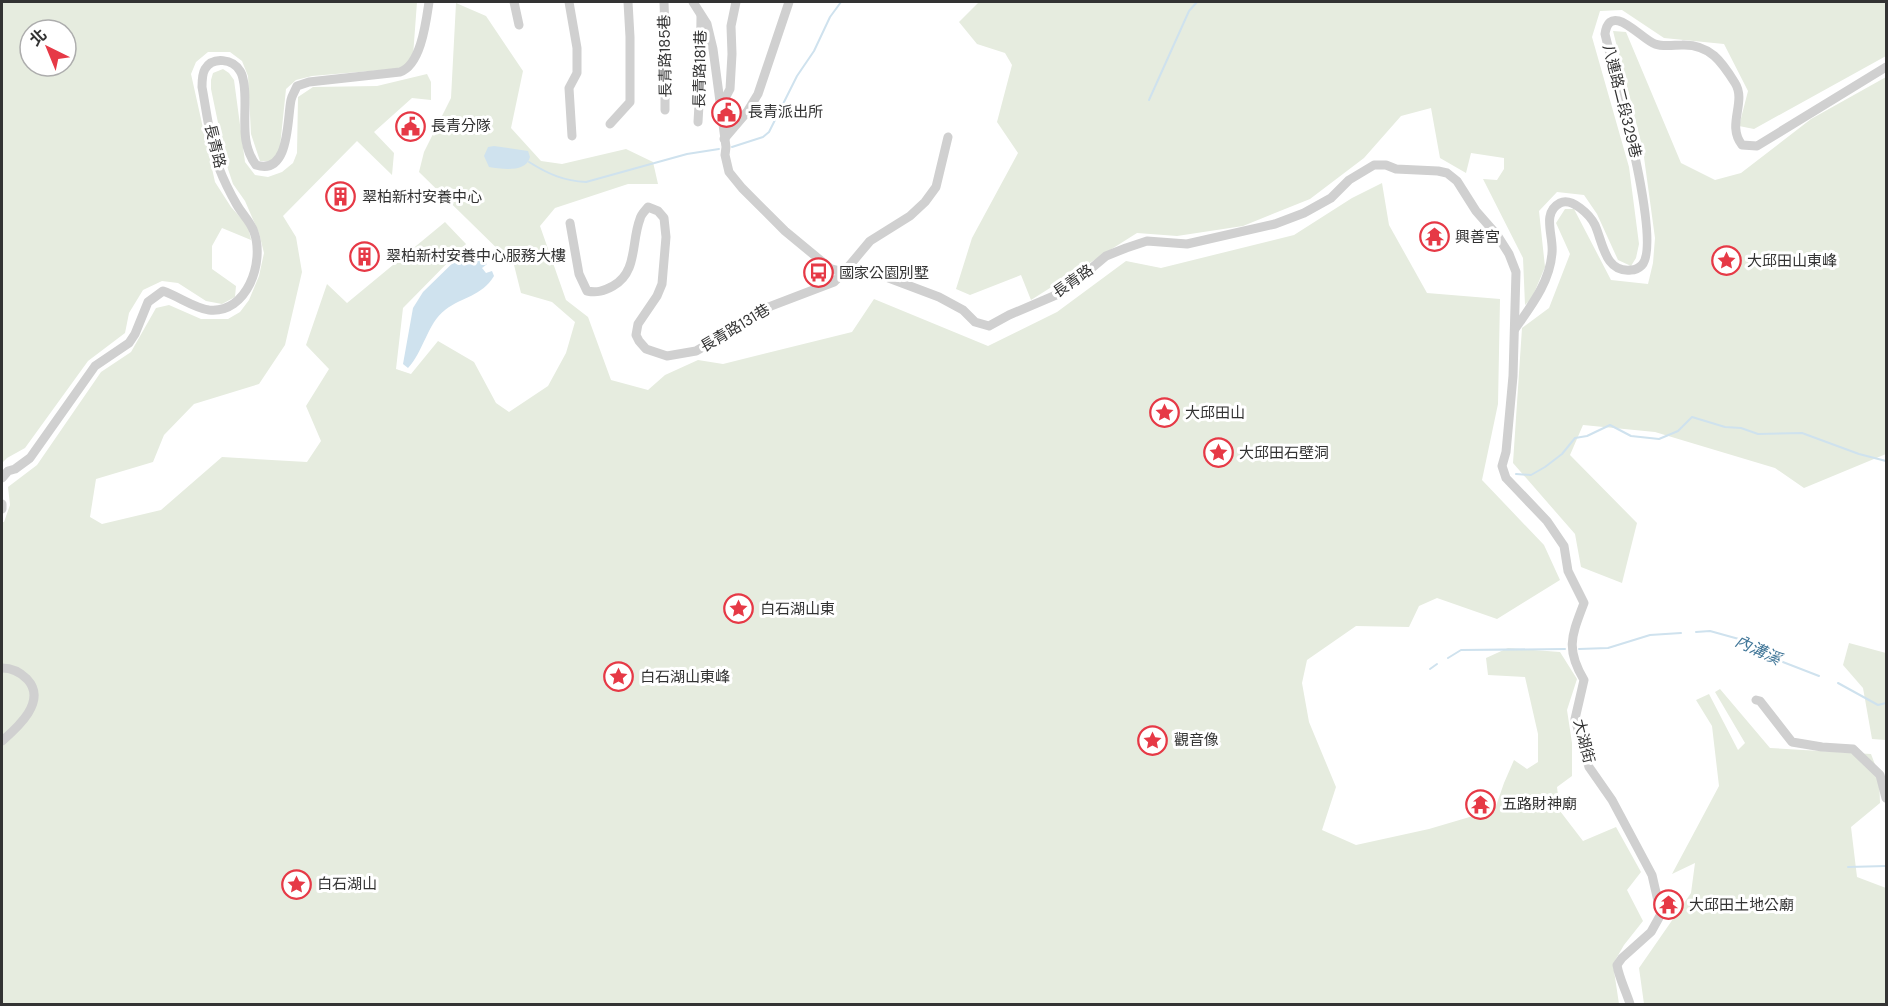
<svg xmlns="http://www.w3.org/2000/svg" width="1888" height="1006" font-family="'DM Sans','Noto Sans TC',sans-serif">
<rect width="100%" height="100%" fill="#fff"/>
<g fill="#e6ecdf" fill-rule="evenodd">
<path d="M2 2H417L413 56 405 68 312 76 296 80 286 89 279 156 272 161H260L251 134 248 76 242 61 230 52H208L196 62 191 74 215 182 231 207 248 226 251 240 222 228 212 246V269L236 286 235 297 222 304 206 301 178 283 162 281 143 290 129 313 125 333 88 361 25 448 7 458 2 463ZM30 30H66V66H30Z"/>
<polygon points="979,2 1886,2 1886,56 1754,129 1739,126 1748,91 1724,44 1664,38 1622,10 1600,11 1592,37 1629,167 1639,244 1636,258 1631,266 1618,260 1597,214 1584,195 1557,192 1539,211 1545,267 1532,298 1525,305 1523,258 1483,179 1497,180 1504,169 1504,158 1471,153 1466,173 1440,158 1431,108 1401,116 1364,158 1310,199 1243,226 1177,236 1137,233 1031,300 1021,275 970,295 956,289 972,238 1018,153 997,122 1012,65 1005,53 977,44 959,22"/>
<polygon points="456,3 486,16 523,71 511,128 541,161 562,164 626,149 653,162 658,184 628,184 555,208 540,226 566,300 588,317 611,380 648,390 665,375 698,360 723,364 852,332 874,299 988,346 1057,312 1126,261 1161,268 1294,235 1352,198 1382,183 1389,225 1427,293 1500,299 1498,404 1482,480 1544,545 1560,580 1497,619 1437,598 1419,606 1409,627 1356,626 1307,660 1302,683 1309,722 1336,787 1322,830 1356,845 1429,829 1473,816 1496,806 1504,783 1514,760 1527,769 1538,762 1538,734 1525,677 1488,675 1486,658 1508,648 1560,652 1577,679 1567,710 1572,743 1572,776 1557,787 1560,811 1583,841 1616,827 1641,872 1627,890 1643,921 1624,945 1613,964 1619,1004 2,1004 2,522 4,522 10,505 8,487 37,465 101,372 131,352 156,308 169,305 201,319 228,319 240,312 249,300 259,276 264,253 259,233 245,201 233,184 227,166 211,89 211,80 213,73 223,69 229,73 234,80 245,162 255,175 268,177 282,172 293,163 297,153 298,97 313,87 377,86 427,74 431,82 431,100 412,98 374,132 394,153 392,175 357,141 283,216 296,237 302,272 285,345 259,384 194,404 164,435 153,462 96,479 90,517 102,524 161,510 222,457 307,462 321,441 306,406 329,369 306,345 327,284 347,303 445,222 466,244 403,308 396,369 411,374 438,341 474,362 496,403 509,412 548,386 566,353 575,322 552,302 521,293 514,265 419,172 424,152 451,98"/>
<polygon points="1613,31 1626,32 1681,163 1715,180 1741,173 1811,119 1886,77 1886,454 1804,488 1775,468 1655,432 1583,425 1570,455 1637,523 1622,583 1581,567 1575,534 1513,463 1522,328 1549,308 1570,254 1556,223 1565,209 1574,209 1611,280 1648,284 1653,263 1655,238 1643,150"/>
<polygon points="1849,643 1886,653 1886,740 1872,739 1863,688 1843,665"/>
<polygon points="1720,689 1770,748 1871,754 1879,775 1880,803 1851,827 1857,877 1886,888 1886,1004 1644,1004 1639,968 1691,893 1695,863 1672,874 1719,786 1712,726 1696,700 1709,694 1738,750 1745,743 1715,692"/>
</g>
<g fill="#cfe2ee">
<path d="M494 146 528 151 530 157C526 173 502 169 489 167L484 156 488 147Z"/>
<path d="M475 249 481 254 487 264 482 268 486 273 492 271 494 276C481 297 463 296 445 310 427 324 424 351 408 368L403 364 413 308 423 292 466 250Z"/>
</g>
<g fill="none" stroke-linecap="round" stroke-linejoin="round">
<g stroke="#cfe2ee" stroke-width="2">
<polyline points="1149,100 1189,11 1197,2"/>
<polyline points="732,147 763,137 769,132 797,76 814,51 830,17 841,2"/>
<path d="M529 162C548 174 564 181 586 182L687 154 719 149"/>
<polyline points="1516,474 1531,475 1545,467 1562,454 1575,438 1587,436 1610,425 1631,436 1659,439 1678,431 1692,417 1725,427 1741,428 1758,434 1802,433 1859,454 1886,461"/>
<polyline points="1696,632 1710,631 1746,641 1762,654 1819,676"/>
<polyline points="1579,649 1608,648 1650,635 1681,633"/>
<polyline points="1448,658 1461,650 1565,649"/>
<polyline points="1430,669 1437,664"/>
<polyline points="1838,683 1878,705 1886,703"/>
<polyline points="1848,867 1886,866"/>
</g>
<g stroke="#d0d0d0" stroke-width="9">
<polyline points="514,2 519,25"/>
<polyline points="569,2 577,48 577,73 569,88 572,136"/>
<polyline points="664,2 665,30 665,110"/>
<path d="M693 2 707 24 713 49 726 147 725 155 729 172 742 188 785 231 831 269 844 272 878 274 939 297 963 310 975 322 989 326 1009 315 1063 292 1106 256 1126 248 1147 241 1187 244 1275 224 1304 213 1331 198 1349 180 1374 165H1386L1396 169 1438 171 1447 173 1457 181 1476 211 1497 235 1509 254 1516 272 1513 376 1506 452 1502 466 1506 478 1547 521 1564 546 1568 571 1584 603C1572 635 1565 648 1584 680L1575 719 1589 767 1612 800 1652 875 1661 914 1651 932 1622 958 1617 965C1619 978 1626 991 1630 1004"/>
<polyline points="721,106 730,89 732,54 731,26 736,2"/>
<polyline points="698,122 700,87 701,16"/>
<polyline points="610,124 630,102 630,37 628,2"/>
<polyline points="724,139 747,112 758,94 789,2"/>
<path d="M570 223 579 274 587 291C597 293 604 291 613 286 638 272 631 242 640 219 641 214 645 211 648 207L658 211 664 218 666 237 662 284 657 296 638 324 636 335 639 341 646 349 667 356 696 351 743 324 758 311 834 282 844 272 870 241 910 216 925 202 936 187 948 137"/>
<path d="M1515 329C1531 306 1550 282 1552 253 1554 236 1541 213 1560 203 1572 197 1590 215 1595 225 1603 243 1605 273 1631 270 1635 270 1639 268 1642 265 1663 242 1613 68 1605 34 1610 0 1642 40 1655 44 1663 47 1674 45 1682 45 1710 44 1722 62 1735 83 1747 102 1726 125 1742 145L1757 146 1886 67"/>
<path d="M2 478 8 471 15 469 30 458 95 366 129 343 135 334 148 302 163 291C178 296 194 308 209 310 247 314 265 262 254 232 251 222 242 214 237 205 230 193 224 181 219 168 210 142 207 114 202 87 202 81 202 74 205 69 213 56 233 59 240 71 243 75 243 80 244 84 248 112 238 141 256 165 290 176 287 119 291 100 292 95 295 91 297 86L309 82 400 72C421 65 426 22 429 2"/>
<polyline points="2,504 2,509"/>
<path d="M2 668C11 668 20 672 27 679 48 701 17 728 2 741"/>
<polyline points="1756,700 1760,701 1792,742 1822,747 1853,749 1880,775 1886,798"/>
</g>
</g>
<defs>
<symbol id="civic-ring" viewBox="-11 -11 22 22"><circle r="9.5" fill="#fff" stroke="#e63946" stroke-width="1.5"/><path d="M-.6-6.5H3V-4.5H.6V-3L4-1V1h2V6H-6V1h2V-1L-.6-3ZM-1.2 2.5V6h2.4V2.5Z" fill="#e63946"/></symbol>
<symbol id="building-ring" viewBox="-11 -11 22 22"><circle r="9.5" fill="#fff" stroke="#e63946" stroke-width="1.5"/><path d="M-4-6H4V6H1V3H-1V6H-4ZM-2.5-4.3h1.7v1.8h-1.7ZM.8-4.3h1.7v1.8H.8ZM-2.5-1h1.7V.8h-1.7ZM.8-1h1.7V.8H.8Z" fill="#e63946"/></symbol>
<symbol id="temple-ring" viewBox="-11 -11 22 22"><circle r="9.5" fill="#fff" stroke="#e63946" stroke-width="1.5"/><path d="M0-6L5-2H3V0L6.5 2.5H4V6H1.5V3h-3V6H-4V2.5H-6.5L-3 0V-2H-5Z" fill="#e63946"/></symbol>
<symbol id="sight-ring" viewBox="-11 -11 22 22"><circle r="9.5" fill="#fff" stroke="#e63946" stroke-width="1.5"/><path d="M0-6L1.8-2.2L6-1.7L2.9 1.2L3.7 5.4L0 3.3L-3.7 5.4L-2.9 1.2L-6-1.7L-1.8-2.2Z" fill="#e63946"/></symbol>
<symbol id="bus-ring" viewBox="-11 -11 22 22"><circle r="9.5" fill="#fff" stroke="#e63946" stroke-width="1.5"/><path d="M-5-6H5V4H4V6H2V4H-2V6H-4V4H-5ZM-3.5-4V0h7V-4ZM-3.5 1.2v1.5H-2V1.2ZM2 1.2v1.5H3.5V1.2Z" fill="#e63946"/></symbol>
</defs>
<g fill-rule="evenodd">
<use href="#civic-ring" x="710" y="96" width="33" height="33"/>
<use href="#civic-ring" x="394" y="110" width="33" height="33"/>
<use href="#building-ring" x="324" y="180" width="33" height="33"/>
<use href="#temple-ring" x="1418" y="220" width="33" height="33"/>
<use href="#building-ring" x="348" y="240" width="33" height="33"/>
<use href="#sight-ring" x="1710" y="244" width="33" height="33"/>
<use href="#bus-ring" x="802" y="256" width="33" height="33"/>
<use href="#sight-ring" x="1148" y="396" width="33" height="33"/>
<use href="#sight-ring" x="1202" y="436" width="33" height="33"/>
<use href="#sight-ring" x="722" y="592" width="33" height="33"/>
<use href="#sight-ring" x="602" y="660" width="33" height="33"/>
<use href="#sight-ring" x="1136" y="724" width="33" height="33"/>
<use href="#temple-ring" x="1464" y="788" width="33" height="33"/>
<use href="#sight-ring" x="280" y="868" width="33" height="33"/>
<use href="#temple-ring" x="1652" y="888" width="33" height="33"/>
</g>
<g text-anchor="middle" dominant-baseline="central" stroke-width="6" stroke-linejoin="round" paint-order="stroke">
<g font-size="15" fill="#333" stroke="#fff">
<text transform="translate(665 56) rotate(-91)">長青路185巷</text>
<text transform="translate(700 69) rotate(-89)">長青路181巷</text>
<text transform="translate(1622 101) rotate(76)">八連路二段329巷</text>
<text transform="translate(215 146) rotate(76)">長青路</text>
<text transform="translate(1073 281) rotate(-35)">長青路</text>
<text transform="translate(735 328) rotate(-31)">長青路131巷</text>
<text transform="translate(1584 741) rotate(76)">大湖街</text>
</g>
<g font-size="15" fill="#333" stroke="#fff" text-anchor="start">
<text x="748" y="112">長青派出所</text>
<text x="431" y="126">長青分隊</text>
<text x="362" y="197">翠柏新村安養中心</text>
<text x="1455" y="237">興善宮</text>
<text x="386" y="256">翠柏新村安養中心服務大樓</text>
<text x="1747" y="261">大邱田山東峰</text>
<text x="839" y="273">國家公園別墅</text>
<text x="1185" y="413">大邱田山</text>
<text x="1239" y="453">大邱田石壁洞</text>
<text x="760" y="609">白石湖山東</text>
<text x="640" y="677">白石湖山東峰</text>
<text x="1174" y="740">觀音像</text>
<text x="1502" y="804">五路財神廟</text>
<text x="317" y="884">白石湖山</text>
<text x="1689" y="905">大邱田土地公廟</text>
</g>
<g font-size="16" font-style="italic" fill="#3f7597" stroke="#fff">
<text transform="translate(1758 650) rotate(25)">內溝溪</text>
</g>
</g>
<rect width="1888" height="1006" fill="none" stroke="#333333" stroke-width="6"/>
<g transform="translate(48 48) rotate(317)"><circle r="28" fill="#ffffff" stroke="#adadad" stroke-width="1.5"/>
<path d="M0-4.5L10 22L0 15L-10 22Z" fill="#e63946"/>
<text y="-9" font-size="16" font-weight="bold" text-anchor="middle" fill="#333333">北</text>
</g>
</svg>
